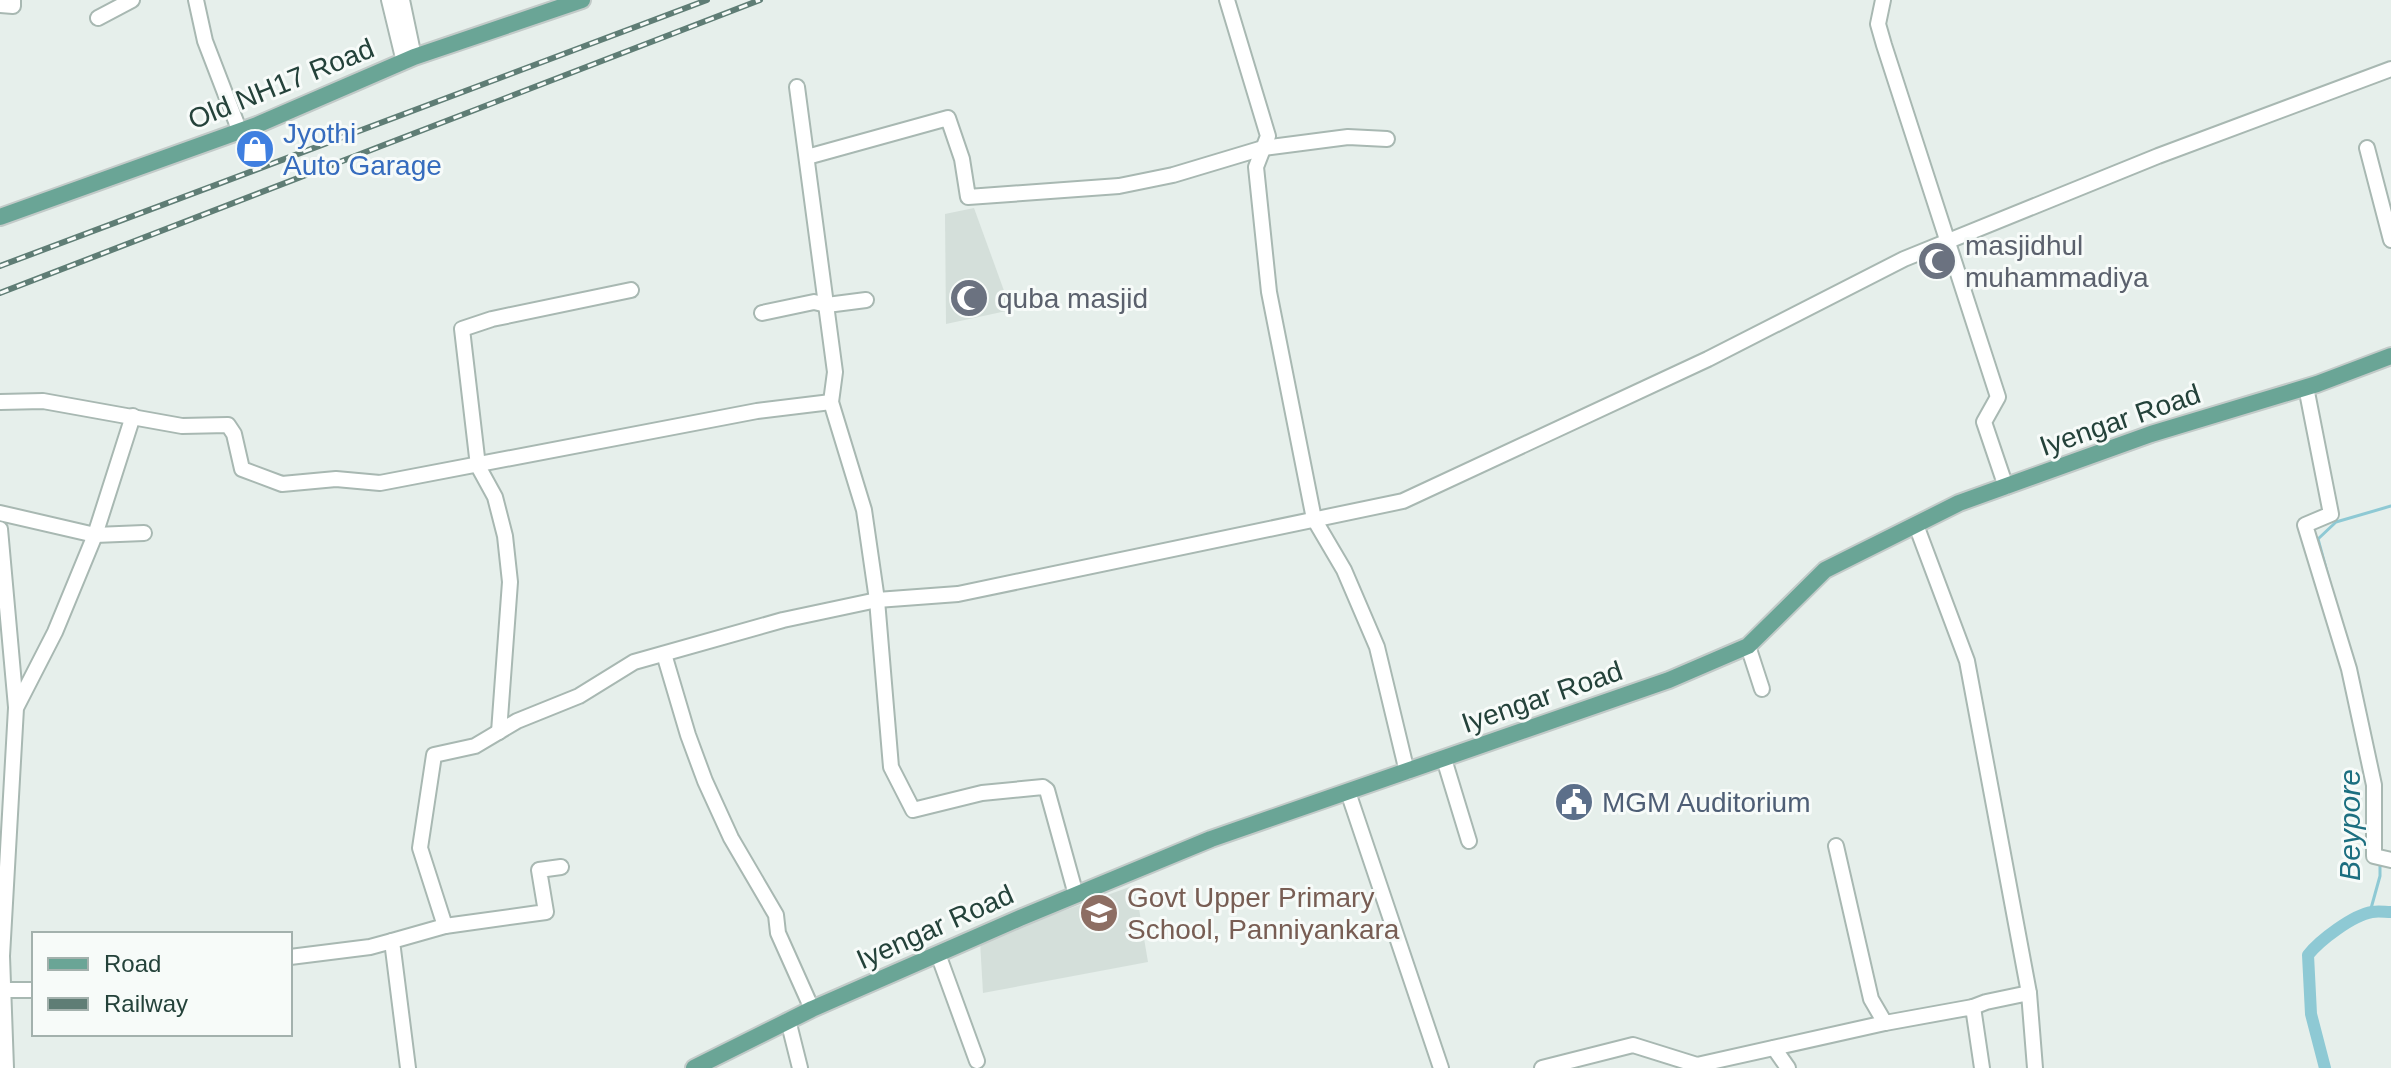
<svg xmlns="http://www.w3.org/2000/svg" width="2391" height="1068" font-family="Arial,sans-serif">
<rect width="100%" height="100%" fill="#e6efeb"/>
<g fill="#d4dfda">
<polygon points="974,208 1011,310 946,324 945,214"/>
<polygon points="1135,885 1148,962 983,993 980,941"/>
</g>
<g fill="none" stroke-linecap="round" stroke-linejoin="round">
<g stroke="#8ec9d4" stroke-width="3">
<polyline points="2330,583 2318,539 2336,522 2391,506"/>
<polyline points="2369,729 2379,780"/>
<polyline points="2370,912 2380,876 2380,864"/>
</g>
<path stroke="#8ec9d4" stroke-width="12" d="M2325 1068 2311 1014 2308 955C2320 940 2353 915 2372 912 2378 911 2385 912 2391 912"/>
<defs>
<g id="minor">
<polyline points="196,0 205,41 240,132"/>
<polyline points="389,0 404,62"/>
<polyline points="402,0 414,57"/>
<polyline points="1227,0 1268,136 1256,167 1269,292 1314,519 1344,570 1377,647 1407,772"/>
<polyline points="1883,0 1878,24 1884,45 1998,397 1984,422 2006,487"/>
<polyline points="0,5 13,6 13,0"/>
<polyline points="98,18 132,0"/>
<polyline points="797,87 835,372 831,402 864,510 877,600 891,767 913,810 982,793 1043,787 1047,790 1076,895"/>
<polyline points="2367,148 2391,240"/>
<polyline points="807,157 948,118 962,159 968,197 1119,186 1173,175 1263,148 1348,137 1387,139"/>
<polyline points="762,313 814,302 827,305 866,300"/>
<polyline points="2306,387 2331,514 2305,525 2349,669 2374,785 2374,856 2391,860"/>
<polyline points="0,402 43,401 182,426 228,425 234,434 242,469 282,484 336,479 380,483 757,411 831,402"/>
<polyline points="0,513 95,535 144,533"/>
<polyline points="1916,525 1967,661 2029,993"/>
<polyline points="0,529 16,707"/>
<polyline points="1748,646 1762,689"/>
<polyline points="664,654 688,735 705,781 731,838 776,915 778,933 812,1009"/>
<polyline points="499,732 510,582 505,536 495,497 478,466 462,329 492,319 631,290"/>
<polyline points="1444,759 1469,841"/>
<polyline points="1348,792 1441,1068"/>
<polyline points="1836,846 1871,999 1885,1023 1973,1007 1982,1068"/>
<polyline points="445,926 546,912 539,870 561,867"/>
<polyline points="938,954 977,1061"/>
<polyline points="290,957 370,947 392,941"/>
<polyline points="0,990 34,990"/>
<polyline points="1973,1007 1986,1002 2029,993 2035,1068"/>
<polyline points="788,1020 800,1068"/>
<polyline points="1774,1048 1788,1068"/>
<polyline points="6,1068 2,956 16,708 55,632 95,535 133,416"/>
<polyline points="408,1068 392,941 445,926 420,848 434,755 475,746 517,721 579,696 634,662 783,620 877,600 958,594 1403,501 1708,359 1904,259 2158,156 2391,69"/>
<polyline points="1542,1068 1633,1045 1697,1065 1885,1023"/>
</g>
<g id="major">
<polyline points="0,217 257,125 414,57 582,0"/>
<polyline points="694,1068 812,1009 1020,918 1211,839 1669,680 1748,646 1825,570 1959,503 2151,434 2317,384 2391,356"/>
</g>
</defs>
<use href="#minor" stroke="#a8b8b2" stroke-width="18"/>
<use href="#major" stroke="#c2cac8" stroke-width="20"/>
<use href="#minor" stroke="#fff" stroke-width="14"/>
<use href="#major" stroke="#6aa596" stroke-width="16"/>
<defs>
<g id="rail">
<polyline points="0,266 707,0"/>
<polyline points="0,293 760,0"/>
</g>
</defs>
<use href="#rail" stroke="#5f7d75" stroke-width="6"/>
<use href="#rail" stroke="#f7fbf9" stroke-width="3" stroke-dasharray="9" stroke-linecap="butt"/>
</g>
<defs>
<symbol id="shop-disc" viewBox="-11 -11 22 22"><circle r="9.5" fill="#3f7fe0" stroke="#f7fbf9"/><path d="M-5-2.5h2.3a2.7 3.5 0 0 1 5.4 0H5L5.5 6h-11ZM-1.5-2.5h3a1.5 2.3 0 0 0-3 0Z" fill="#fff"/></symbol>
<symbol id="mosque-disc" viewBox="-11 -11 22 22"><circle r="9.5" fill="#6b7280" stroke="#f7fbf9"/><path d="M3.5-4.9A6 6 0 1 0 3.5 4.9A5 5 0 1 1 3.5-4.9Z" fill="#fff"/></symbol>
<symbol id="civic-disc" viewBox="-11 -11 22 22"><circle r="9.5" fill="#5c6f8a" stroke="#f7fbf9"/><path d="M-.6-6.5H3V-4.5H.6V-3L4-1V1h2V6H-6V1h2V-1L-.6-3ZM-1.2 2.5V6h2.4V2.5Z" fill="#fff"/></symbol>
<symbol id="school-disc" viewBox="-11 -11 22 22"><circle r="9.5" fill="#8d6e63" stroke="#f7fbf9"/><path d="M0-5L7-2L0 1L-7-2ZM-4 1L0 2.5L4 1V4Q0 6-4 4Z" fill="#fff"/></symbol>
</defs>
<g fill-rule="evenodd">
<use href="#shop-disc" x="233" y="127" width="44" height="44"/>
<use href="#mosque-disc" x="1915" y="239" width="44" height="44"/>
<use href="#mosque-disc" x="947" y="276" width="44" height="44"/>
<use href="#civic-disc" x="1552" y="780" width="44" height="44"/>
<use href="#school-disc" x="1077" y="891" width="44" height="44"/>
</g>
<g text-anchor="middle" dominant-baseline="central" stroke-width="6" stroke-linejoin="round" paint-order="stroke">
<g font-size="28" fill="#24423a" stroke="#f7fbf9">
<text transform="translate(281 84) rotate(-22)">Old NH17 Road</text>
<text transform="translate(2120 420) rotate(-19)">Iyengar Road</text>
<text transform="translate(1542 697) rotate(-19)">Iyengar Road</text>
<text transform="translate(935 927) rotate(-24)">Iyengar Road</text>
</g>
<g font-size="28" fill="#366cbe" stroke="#f7fbf9" text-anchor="start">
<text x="283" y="133">Jyothi<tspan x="283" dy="32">Auto Garage</tspan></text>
</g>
<g font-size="28" fill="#5b616d" stroke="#f7fbf9" text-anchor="start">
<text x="1965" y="245">masjidhul<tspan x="1965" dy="32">muhammadiya</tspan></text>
<text x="997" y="298">quba masjid</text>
</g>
<g font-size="28" fill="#4e5e75" stroke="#f7fbf9" text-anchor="start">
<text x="1602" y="802">MGM Auditorium</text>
</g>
<g font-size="28" fill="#785e54" stroke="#f7fbf9" text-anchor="start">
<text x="1127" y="897">Govt Upper Primary<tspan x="1127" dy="32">School, Panniyankara</tspan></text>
</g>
<g font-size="30" font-style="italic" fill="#1c6f80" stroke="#f7fbf9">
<text transform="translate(2349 825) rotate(-90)">Beypore</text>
</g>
</g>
<rect x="32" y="932" width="260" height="104" fill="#f7fbf9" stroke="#a3b1ad" stroke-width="2"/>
<rect x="48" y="958" width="40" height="12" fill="#6aa596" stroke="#a3b1ad" stroke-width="2"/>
<text x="104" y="972" font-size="24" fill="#24423a">Road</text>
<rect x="48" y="998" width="40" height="12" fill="#5f7d75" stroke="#a3b1ad" stroke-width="2"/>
<text x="104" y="1012" font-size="24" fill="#24423a">Railway</text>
</svg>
